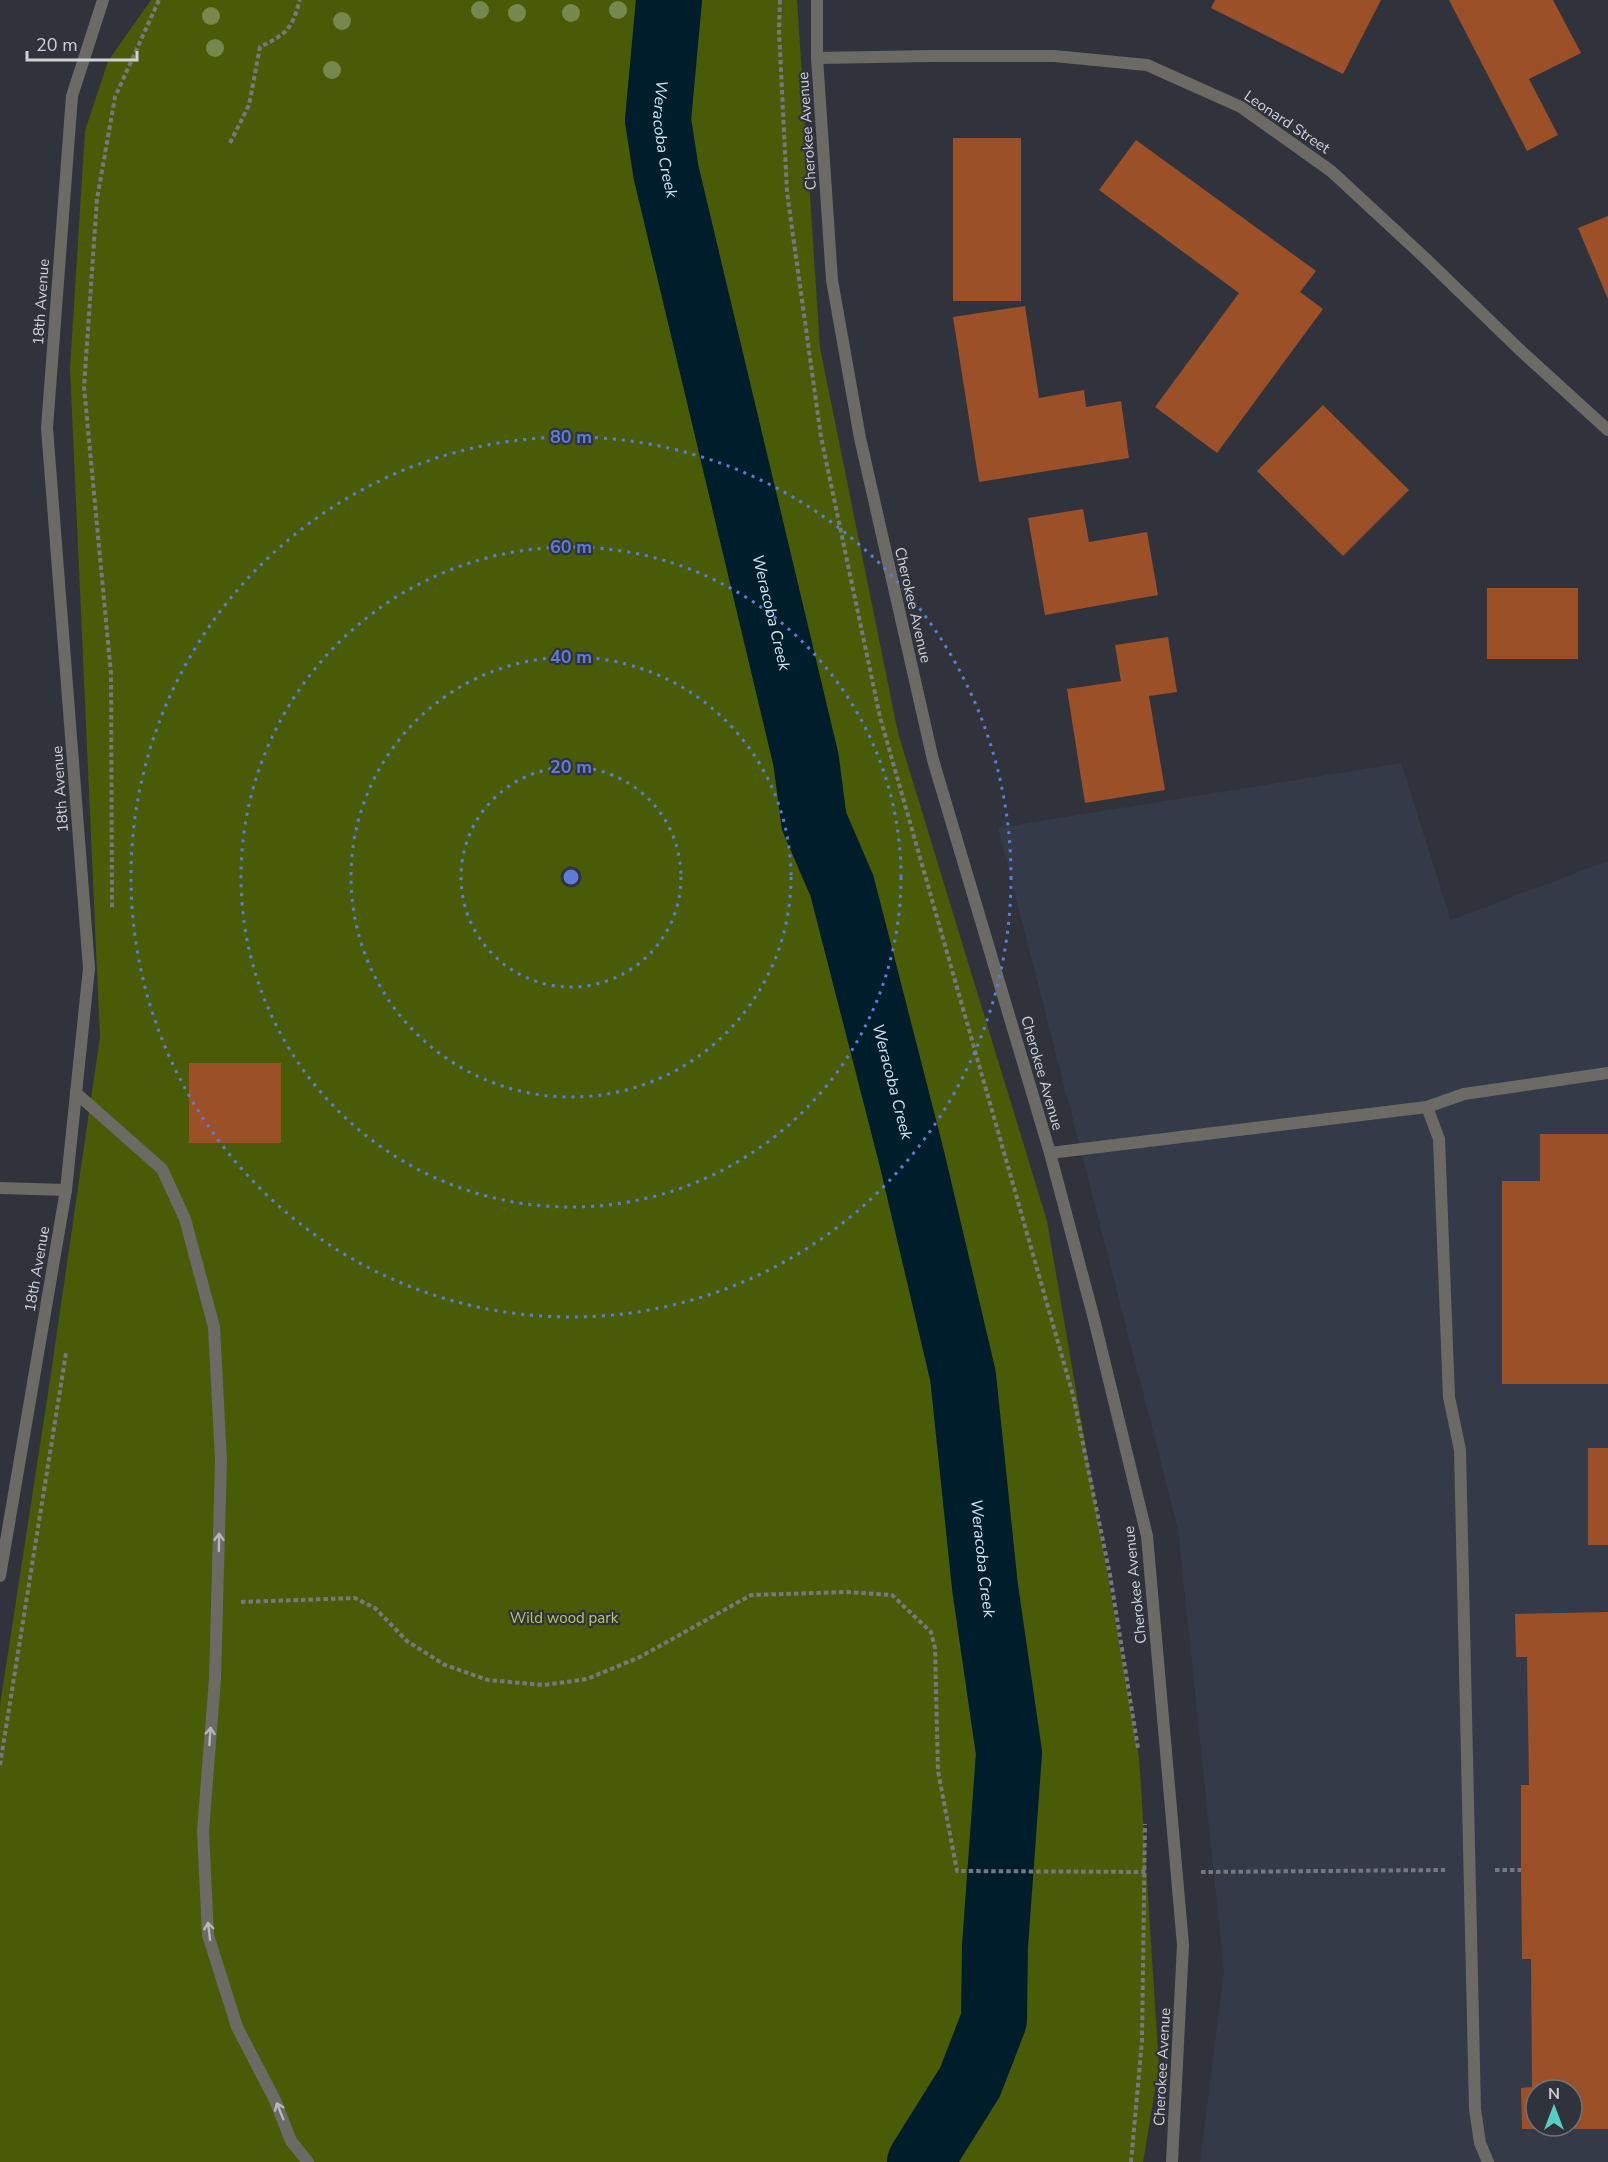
<svg xmlns="http://www.w3.org/2000/svg" width="1608" height="2162" font-family="'Nunito Sans',sans-serif">
<rect width="100%" height="100%" fill="#30333c"/>
<path fill="#353a49" fill-rule="evenodd" d="M1401 763 1451 920 1608 861V2162H1200L1224 1971 1178 1529 998 828ZM1536 2090H1572V2126H1536Z"/>
<polygon fill="#495b07" points="151,0 797,0 820,348 898,733 1047,1221 1139,1757 1159,2067 1143,2162 0,2162 0,1705 50,1380 100,1037 70,368 85,131 108,61"/>
<g fill="none" stroke-linecap="round" stroke-linejoin="round">
<path stroke="#001d2b" stroke-width="66" id="s1" d="M669 0 658 120 666 172 806 760 814 821 842 886 912 1159 963 1376 985 1587 1009 1753 995 1946 994 2020 970 2082 920 2162"/>
</g>
<g fill="#9c5027" fill-rule="evenodd">
<polygon points="1215,0 1381,0 1343,74 1211,8"/>
<polygon points="1449,0 1553,0 1581,53 1529,79 1558,135 1527,151"/>
<rect x="953" y="138" width="68" height="163"/>
<polygon points="1136,140 1316,271 1300,292 1323,309 1217,453 1155,407 1239,293 1099,190"/>
<polygon points="1608,216 1608,299 1578,228"/>
<polygon points="1025,306 1039,398 1084,390 1086,407 1121,401 1129,458 979,482 953,317"/>
<polygon points="1323,405 1409,490 1343,556 1257,471"/>
<polygon points="1083,509 1089,542 1147,532 1158,595 1045,615 1028,518"/>
<rect x="1487" y="588" width="91" height="71"/>
<polygon points="1168,637 1177,692 1149,696 1165,790 1085,803 1067,689 1121,681 1115,645"/>
<rect x="189" y="1063" width="92" height="80"/>
<polygon points="1540,1134 1608,1134 1608,1384 1502,1384 1502,1181 1540,1181"/>
<rect x="1588" y="1448" width="20" height="97"/>
<path d="M1608 1612V2129H1522L1521 2088 1532 2087 1531 1959H1522L1521 1870V1785H1529L1527 1657H1516L1515 1614ZM1536 2090H1572V2126H1536Z"/>
</g>
<g fill="none" stroke-linecap="round" stroke-linejoin="round">
<g stroke="#767880" stroke-width="4" stroke-dasharray="4.5 3" stroke-linecap="butt">
<polyline points="780,0 779,31 787,192 821,437 880,717 1073,1395 1110,1575 1138,1748"/>
<path d="M230 143 249 105 260 47C288 33 291 30 300 0"/>
<polyline points="112,907 111,674 84,387 97,199 115,97 159,0"/>
<polyline points="241,1602 355,1598 375,1608 407,1641 445,1665 488,1680 544,1685 587,1679 640,1657 751,1595 847,1592 892,1595 931,1632 935,1648 938,1771 957,1871 1145,1872"/>
<polyline points="0,1765 66,1353"/>
<polyline points="1495,1870 1521,1870"/>
<polyline points="1201,1872 1445,1870"/>
<polyline points="1131,2162 1142,2041 1145,1824"/>
</g>
<g stroke="#6b6a65" stroke-width="12">
<polyline points="76,1093 162,1169 185,1219 214,1327 221,1460 215,1679 203,1831 208,1935 237,2027 275,2100 291,2141 308,2162"/>
<polyline points="1427,1107 1439,1139 1449,1397 1460,1450 1475,2109 1480,2143 1488,2162"/>
<polyline points="1050,1153 1427,1107 1464,1094 1608,1073"/>
</g>
<g stroke="#6b6a65" stroke-width="12">
<polyline points="817,58 931,56 1054,56 1147,65 1241,107 1331,171 1426,259 1519,349 1608,430"/>
<polyline points="0,1188 66,1190"/>
<polyline points="0,1576 66,1190 89,968 47,428 72,96 103,0"/>
</g>
<polyline stroke="#6b6a65" stroke-width="12" points="817,0 817,58 832,280 860,438 933,760 1050,1153 1094,1319 1147,1536 1183,1945 1172,2162"/>
</g>
<g fill="#76884e">
<circle cx="480" cy="10" r="9"/>
<circle cx="618" cy="10" r="9"/>
<circle cx="517" cy="13" r="9"/>
<circle cx="571" cy="13" r="9"/>
<circle cx="211" cy="16" r="9"/>
<circle cx="342" cy="21" r="9"/>
<circle cx="215" cy="48" r="9"/>
<circle cx="332" cy="70" r="9"/>
</g>
<defs><path id="oneway-shaft" d="M-6 0H5M1.5-3L5.5 0L1.5 3" fill="none" stroke-width="1.6" stroke-linecap="round" stroke-linejoin="round" transform="scale(1.5)"/></defs>
<g stroke="#b6b7ba">
<use href="#oneway-shaft" transform="translate(219 1542) rotate(-89)"/>
<use href="#oneway-shaft" transform="translate(210 1736) rotate(-86)"/>
<use href="#oneway-shaft" transform="translate(209 1931) rotate(-97)"/>
<use href="#oneway-shaft" transform="translate(280 2111) rotate(-112)"/>
</g>
<g fill="none" stroke="#5b7cd8" stroke-width="3" stroke-dasharray="3 6">
<circle cx="571" cy="877" r="110"/>
<circle cx="571" cy="877" r="220"/>
<circle cx="571" cy="877" r="330"/>
<circle cx="571" cy="877" r="440"/>
</g>
<g text-anchor="middle" dominant-baseline="central" stroke-width="4.5" stroke-linejoin="round" paint-order="stroke">
<g font-size="15" fill="#cfd1d7" stroke="#30333c">
<text transform="translate(1287 122) rotate(34)">Leonard Street</text>
<text transform="translate(807 131) rotate(-94)">Cherokee Avenue</text>
<text transform="translate(41 302) rotate(-86)">18th Avenue</text>
<text transform="translate(913 605) rotate(77)">Cherokee Avenue</text>
<text transform="translate(60 789) rotate(-94)">18th Avenue</text>
<text transform="translate(1042 1073) rotate(74)">Cherokee Avenue</text>
<text transform="translate(37 1269) rotate(-80)">18th Avenue</text>
<text transform="translate(1135 1585) rotate(-96)">Cherokee Avenue</text>
<text transform="translate(1162 2067) rotate(-87)">Cherokee Avenue</text>
</g>
<g font-size="15" fill="#b0ce5d" stroke="#30333c">
<text x="564" y="1618">Wild wood park</text>
</g>
<g font-size="16" font-style="italic" fill="#cfe6f2" stroke="#30333c">
<text stroke="none"><textPath href="#s1" startOffset="140">Weracoba Creek</textPath></text>
<text stroke="none"><textPath href="#s1" startOffset="626">Weracoba Creek</textPath></text>
<text stroke="none"><textPath href="#s1" startOffset="1112">Weracoba Creek</textPath></text>
<text stroke="none"><textPath href="#s1" startOffset="1598">Weracoba Creek</textPath></text>
</g>
</g>
<circle cx="571" cy="877" r="9" fill="#5b7cd8" stroke="#30333c" stroke-width="3"/>
<g font-size="18" text-anchor="middle" font-weight="bold" fill="#5b7cd8" stroke="#30333c" stroke-width="4.5" stroke-linejoin="round" paint-order="stroke">
<text x="571" y="443">80 m</text>
<text x="571" y="553">60 m</text>
<text x="571" y="663">40 m</text>
<text x="571" y="773">20 m</text>
</g>
<g transform="translate(1554 2108)"><circle r="28" fill="#30333c" stroke="#70727a" stroke-width="1.5"/>
<path d="M0-4.5L10 22L0 15L-10 22Z" fill="#57cec1"/>
<text y="-9" font-size="16" font-weight="bold" text-anchor="middle" fill="#cfd1d7">N</text>
</g>
<path d="M27 51v9h110v-9" fill="none" stroke="#cfd1d7" stroke-width="3"/>
<text x="36" y="51" font-size="18" fill="#cfd1d7" stroke="#30333c" stroke-width="4.5" paint-order="stroke">20 m</text>
</svg>
